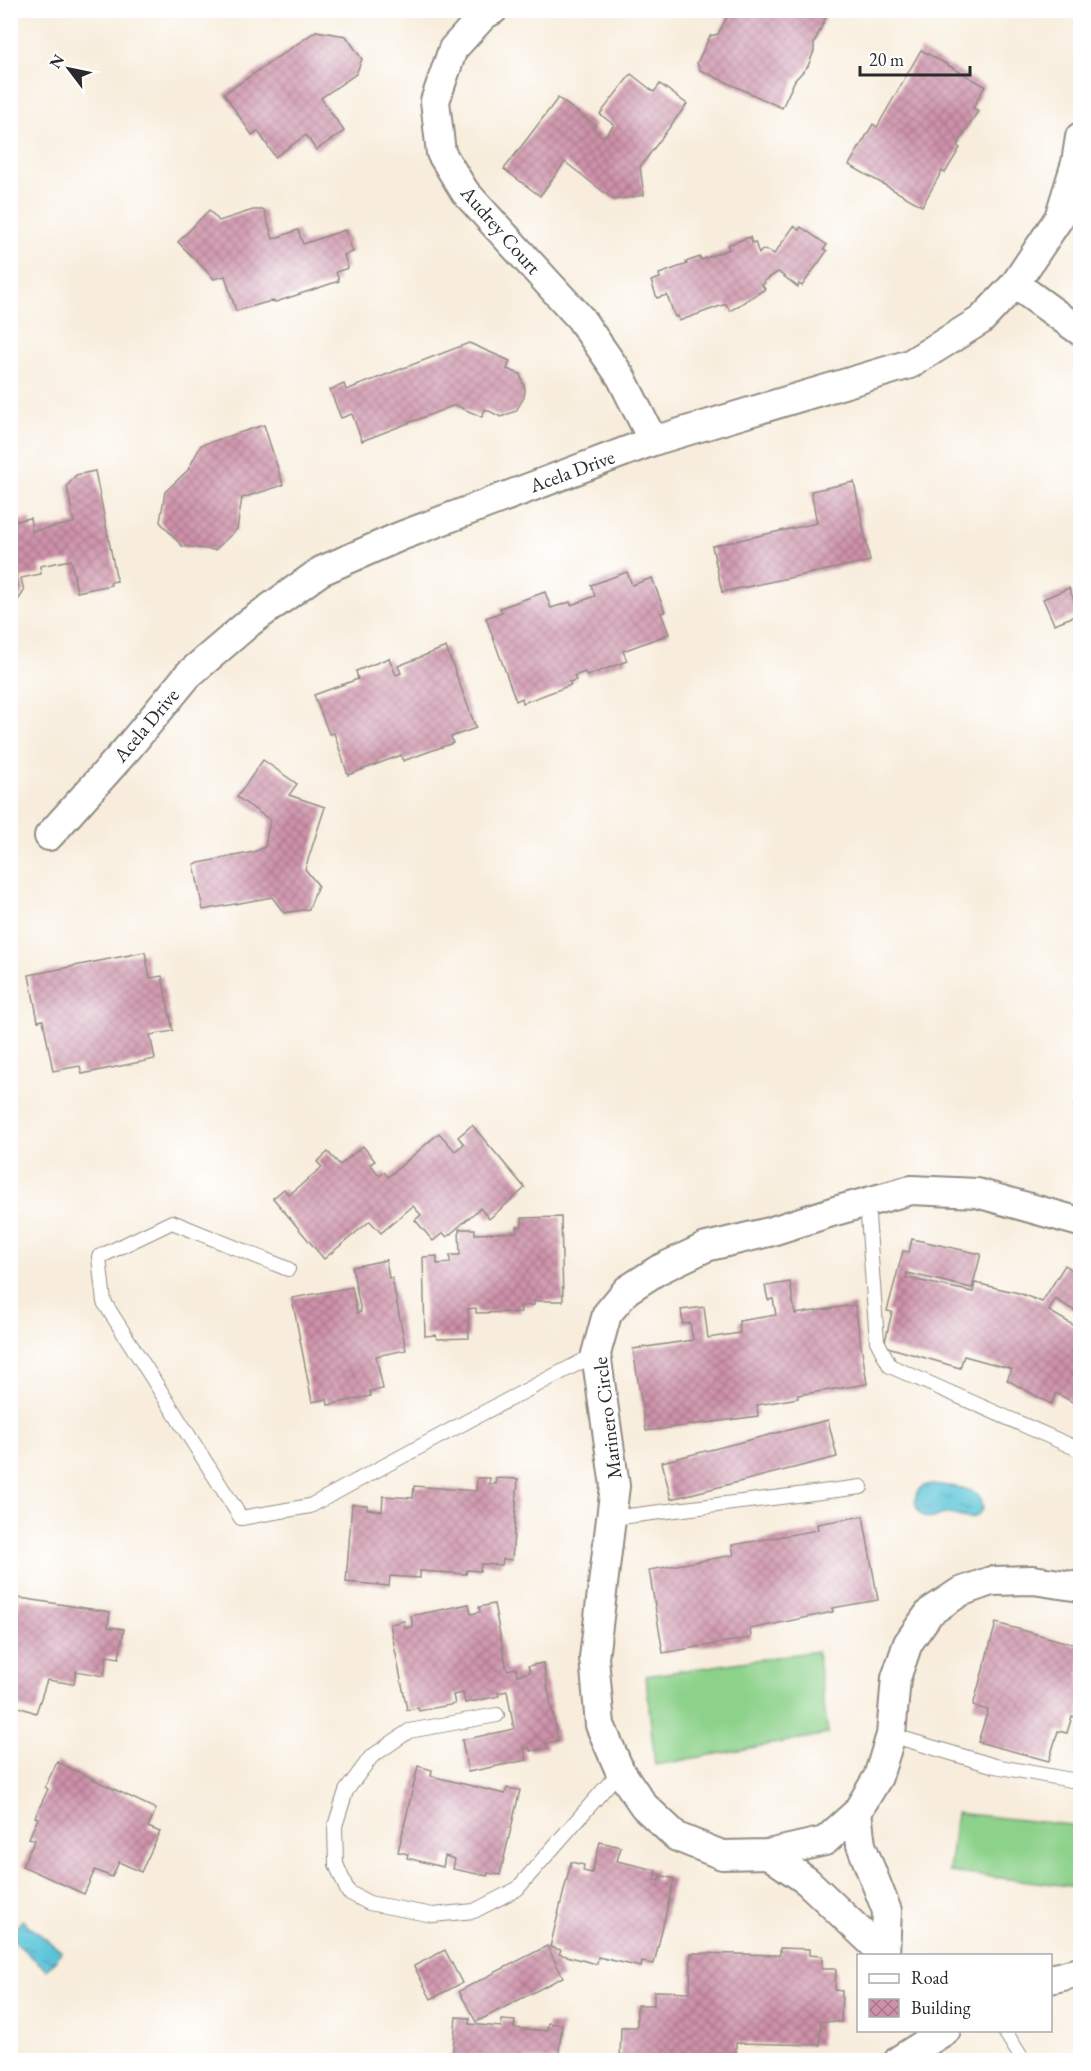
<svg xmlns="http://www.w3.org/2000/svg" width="1091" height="2071" font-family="'EB Garamond',serif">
<defs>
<pattern id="water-ripples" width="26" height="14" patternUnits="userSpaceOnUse" patternTransform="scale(1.5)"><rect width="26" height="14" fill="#5cc4d9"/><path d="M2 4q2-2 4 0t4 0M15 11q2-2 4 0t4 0" fill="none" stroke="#4c9fb0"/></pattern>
<pattern id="building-cross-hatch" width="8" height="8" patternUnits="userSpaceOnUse" patternTransform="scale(1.5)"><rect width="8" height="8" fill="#ce91a9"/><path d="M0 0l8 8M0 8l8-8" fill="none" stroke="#a7778a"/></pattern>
</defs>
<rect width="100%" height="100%" fill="#fff"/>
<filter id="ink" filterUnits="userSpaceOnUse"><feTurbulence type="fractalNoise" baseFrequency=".0167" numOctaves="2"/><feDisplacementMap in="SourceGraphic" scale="12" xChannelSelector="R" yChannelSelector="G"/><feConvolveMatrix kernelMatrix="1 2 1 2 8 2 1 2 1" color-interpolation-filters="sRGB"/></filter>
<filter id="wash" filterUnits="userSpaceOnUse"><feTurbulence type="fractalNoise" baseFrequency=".008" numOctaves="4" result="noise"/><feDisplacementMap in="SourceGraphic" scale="24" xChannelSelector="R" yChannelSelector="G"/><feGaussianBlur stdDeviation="1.35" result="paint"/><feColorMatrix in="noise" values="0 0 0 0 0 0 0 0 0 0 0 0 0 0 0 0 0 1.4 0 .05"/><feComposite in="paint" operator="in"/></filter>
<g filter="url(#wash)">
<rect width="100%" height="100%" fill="#f8eddc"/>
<g fill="#8dd28b" stroke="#5c7e5b" stroke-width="1.5">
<polygon points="817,1651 828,1734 655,1765 646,1676"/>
<polygon points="956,1813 1080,1826 1078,1887 949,1872"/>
</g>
<g fill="url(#water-ripples)" stroke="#447882" stroke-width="1.5">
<path d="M933 1484C945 1486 963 1486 974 1492 979 1494 981 1498 982 1503 983 1507 983 1508 980 1512 971 1525 958 1513 946 1514 941 1514 937 1517 933 1518 921 1519 913 1506 916 1496 918 1487 925 1485 933 1484Z"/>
<polygon points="22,1920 62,1952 47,1970 11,1939 11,1935"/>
</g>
<g id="blocks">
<g fill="url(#building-cross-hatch)">
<polygon points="719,10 817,10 827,15 814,43 814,51 808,66 795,80 782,108 700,70 697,63 710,36 718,34 728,15"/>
<polygon points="316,31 346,36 362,59 356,74 321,98 344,131 316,150 306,135 275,157 258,131 252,135 224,94"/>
<polygon points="921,50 985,86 973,108 978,111 957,146 960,148 945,173 942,171 922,206 849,165 873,124 877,127"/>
<polygon points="631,74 654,92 660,84 687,104 640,167 644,195 614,200 565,162 540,196 504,169 558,98 595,125 593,129 604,137 614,125 600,114"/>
<polygon points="209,210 219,221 253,210 264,210 273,239 298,230 303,244 345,230 353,252 344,255 348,268 336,272 339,281 276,302 271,301 236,311 225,276 214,279 178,242"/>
<polygon points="794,226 799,230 801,227 827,245 824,249 827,251 802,286 799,284 798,287 778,272 764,281 765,283 762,285 765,289 730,311 726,304 679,321 678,316 675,317 667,295 657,298 651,281 660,278 659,274 687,264 686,262 700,257 701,260 729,249 727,245 750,237 752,243 755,242 759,254 762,250 769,251 774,254"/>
<polygon points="469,343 510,361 507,369 520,374 525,389 524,397 516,411 501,417 485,409 482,417 455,405 362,441 352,414 341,418 330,390 344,384 346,390"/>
<polygon points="264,425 283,485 242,498 237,529 215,550 182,546 160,522 165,492 188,470 201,445"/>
<polygon points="95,471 117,581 110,582 111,585 77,592 71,560 40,566 41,574 21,578 24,591 15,605 10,606 10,522 30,518 32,531 74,523 67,486 76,475"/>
<polygon points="854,482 870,561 722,592 712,546 817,523 811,491"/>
<polygon points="627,572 632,585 652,578 665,612 661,613 669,634 623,651 627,661 587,676 585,672 574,676 576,680 569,682 571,685 523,703 522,698 516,701 486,618 502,612 500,608 545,592 551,608 570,602 571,605 595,596 591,585"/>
<polygon points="1069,588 1080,614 1054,624 1043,599"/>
<polygon points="446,647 476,728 451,737 453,743 403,761 401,755 348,775 334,733 329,734 314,695 358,679 356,671 389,658 396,675 401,673 398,666"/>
<polygon points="263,760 297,784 289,795 325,807 305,869 318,885 309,909 284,913 272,897 203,910 194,864 254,852 265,847 270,820 237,797"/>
<polygon points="145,952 150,978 162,976 173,1031 150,1035 155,1059 82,1074 80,1066 53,1071 43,1020 38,1021 29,975"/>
<polygon points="1080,1091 1080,1110 1074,1107"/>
<polygon points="472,1125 525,1188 489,1219 480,1208 447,1237 443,1233 433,1241 415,1220 421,1215 413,1206 381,1233 370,1221 324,1259 273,1198 284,1189 289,1195 322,1167 317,1162 328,1152 340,1165 363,1146 375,1161 370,1164 380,1176 384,1172 388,1177 439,1133 455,1151 464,1144 458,1137"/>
<polygon points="561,1217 563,1301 534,1301 534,1305 520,1306 521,1312 476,1313 476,1308 468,1309 469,1338 437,1339 436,1335 425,1336 423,1257 437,1256 437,1264 450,1263 450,1255 460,1255 459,1229 475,1229 475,1234 517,1232 517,1227 522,1226 522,1218"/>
<polygon points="912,1239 981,1254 972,1288 907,1273 906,1278 973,1292 975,1283 1019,1293 1042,1302 1065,1265 1080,1275 1080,1314 1055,1299 1049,1311 1080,1329 1080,1406 1056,1393 1051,1404 1007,1380 1012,1369 964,1356 960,1368 884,1346 892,1312 887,1311 903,1251 909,1252"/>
<polygon points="386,1260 389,1278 392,1278 406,1350 376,1356 383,1389 370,1391 371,1396 328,1405 327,1399 312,1402 292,1298 352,1287 357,1313 361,1312 352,1267"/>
<polygon points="790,1282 795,1314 855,1305 867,1384 798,1395 798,1398 757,1405 758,1416 646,1431 633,1349 693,1340 690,1323 683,1324 681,1310 704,1307 708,1338 740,1333 739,1321 776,1315 773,1299 768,1300 765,1286"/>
<polygon points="828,1420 837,1457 671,1499 662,1462"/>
<polygon points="477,1478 490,1478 489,1484 496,1484 496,1478 518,1479 512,1560 503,1559 502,1565 481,1564 480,1571 467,1570 466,1574 420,1571 420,1578 390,1576 389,1586 346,1582 352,1504 367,1505 367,1509 382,1511 383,1496 413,1498 414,1486 476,1491"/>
<polygon points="863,1516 878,1600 832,1608 833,1612 750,1629 751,1638 663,1653 649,1570 734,1555 732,1545 818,1530 817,1524"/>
<polygon points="20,1598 110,1612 108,1627 124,1629 119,1658 107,1656 104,1676 76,1671 74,1684 47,1680 36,1713 10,1704 10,1607 18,1608"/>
<polygon points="469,1604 471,1614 480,1612 479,1607 494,1604 507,1670 516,1668 517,1675 530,1672 528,1666 543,1663 558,1741 546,1743 547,1748 530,1751 530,1748 524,1749 527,1760 468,1772 462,1740 514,1729 507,1691 498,1693 499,1696 465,1703 463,1693 453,1695 455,1704 419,1711 418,1708 407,1710 390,1624 404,1621 405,1628 413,1627 411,1616"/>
<polygon points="996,1623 1080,1646 1080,1719 1072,1716 1067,1733 1058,1731 1049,1761 978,1742 988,1710 973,1706"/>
<polygon points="1080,1733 1080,1755 1075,1753"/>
<polygon points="57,1762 156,1809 148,1827 160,1832 141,1872 119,1862 112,1877 95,1870 84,1894 22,1866 35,1840 29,1838 38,1818 35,1817 48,1789 45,1787"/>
<polygon points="418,1766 432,1770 431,1776 505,1794 507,1788 520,1790 500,1875 488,1873 487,1876 453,1869 455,1859 445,1856 443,1867 407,1858 408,1854 398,1852"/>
<polygon points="600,1842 621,1847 617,1861 656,1870 654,1880 659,1881 661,1875 674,1879 654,1964 642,1962 641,1967 598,1957 597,1964 559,1954 561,1950 550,1947 571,1862 584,1865 583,1871 592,1873"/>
<polygon points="547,1946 563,1977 476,2022 459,1991"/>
<polygon points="780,1948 809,1949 809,1955 822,1956 822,1969 836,1969 835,1990 842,1991 841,2022 821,2021 820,2045 736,2043 736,2059 694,2058 694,2060 620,2060 621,2027 637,2027 637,2005 654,2005 654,1991 690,1992 691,1953 780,1955"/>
<polygon points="445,1950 462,1983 431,1999 414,1966"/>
<polygon points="456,2017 470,2018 469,2024 501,2027 502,2020 515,2021 514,2028 547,2031 548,2023 562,2025 558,2060 452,2060"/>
</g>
</g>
</g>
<g filter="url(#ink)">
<use href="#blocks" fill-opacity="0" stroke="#928c84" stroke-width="1.5"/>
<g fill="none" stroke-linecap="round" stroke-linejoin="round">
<defs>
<g id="lane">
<polyline points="867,1202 877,1341 890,1366 1080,1450"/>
<polyline points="288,1269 172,1222 99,1257 104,1302 241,1518 310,1506 477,1416 596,1354"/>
<polyline points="612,1518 861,1487"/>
<polyline points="497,1715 409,1731 371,1757 346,1791 335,1826 336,1864 348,1892 369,1903 433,1915 474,1911 517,1889 620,1771"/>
<polyline points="891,1735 995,1766 1071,1780 1080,1779"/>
<polyline points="1004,2030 1023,2060"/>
</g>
<g id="street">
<polyline points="493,10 484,15 453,49 435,101 441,153 465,192 580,318 621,377 653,441"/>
<polyline points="1015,284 1080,331"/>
<polyline points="49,836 127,749 188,675 250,622 321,571 401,536 653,441 910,364 981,320 1015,284 1059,218 1076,163 1080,137"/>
<polyline points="1080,1222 977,1193 911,1190 835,1211 769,1232 706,1247 658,1270 627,1290 607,1314 596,1354 615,1486 594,1658 600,1725 620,1771 644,1806 677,1837 722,1855 768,1854 825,1841 857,1812 878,1777 891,1735 896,1678 908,1643 930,1612 960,1592 991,1581 1033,1580 1080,1587"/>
<polyline points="857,1812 861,1845 887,1911 885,1953"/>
<polyline points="768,1854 807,1881 886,1956"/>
<polyline points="1050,1979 1080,1972"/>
<polyline points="899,2060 946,2030"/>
</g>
</defs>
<use href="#lane" stroke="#928c84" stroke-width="16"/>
<use href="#street" stroke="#928c84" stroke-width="32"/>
<use href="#lane" stroke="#fff" stroke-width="14"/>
<use href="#street" stroke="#fff" stroke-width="28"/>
</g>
</g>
<g text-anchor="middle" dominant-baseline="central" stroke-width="6" stroke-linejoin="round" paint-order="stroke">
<g font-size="20" fill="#2b2b2b" stroke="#fff">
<text transform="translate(501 230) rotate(49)">Audrey Court</text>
<text transform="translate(572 471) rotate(-20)">Acela Drive</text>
<text transform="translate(146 725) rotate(-50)">Acela Drive</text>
<text transform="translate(607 1418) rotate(-97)">Marinero Circle</text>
</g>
</g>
<rect width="1091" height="2071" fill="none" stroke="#fff" stroke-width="36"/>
<rect x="857" y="1954" width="195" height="78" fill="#ffffff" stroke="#aaaaaa" stroke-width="1.5"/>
<rect x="869" y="1974" width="30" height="9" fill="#ffffff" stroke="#aaaaaa" stroke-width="1.5"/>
<text x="911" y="1984" font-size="18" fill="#2b2b2b">Road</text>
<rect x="869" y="1999" width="30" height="18" fill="url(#building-cross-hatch)" stroke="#aaaaaa" stroke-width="1.5"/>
<text x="911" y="2014" font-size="18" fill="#2b2b2b">Building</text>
<g transform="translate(69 69) rotate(302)" stroke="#ffffff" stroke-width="4.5" paint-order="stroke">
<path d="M0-4.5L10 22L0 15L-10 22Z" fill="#2b2b2b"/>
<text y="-9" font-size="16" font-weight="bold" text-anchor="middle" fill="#2b2b2b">N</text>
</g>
<path d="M860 66v9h110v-9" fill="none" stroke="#2b2b2b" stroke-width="3"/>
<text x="869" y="66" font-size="18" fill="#2b2b2b" stroke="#ffffff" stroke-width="4.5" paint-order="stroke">20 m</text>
</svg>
